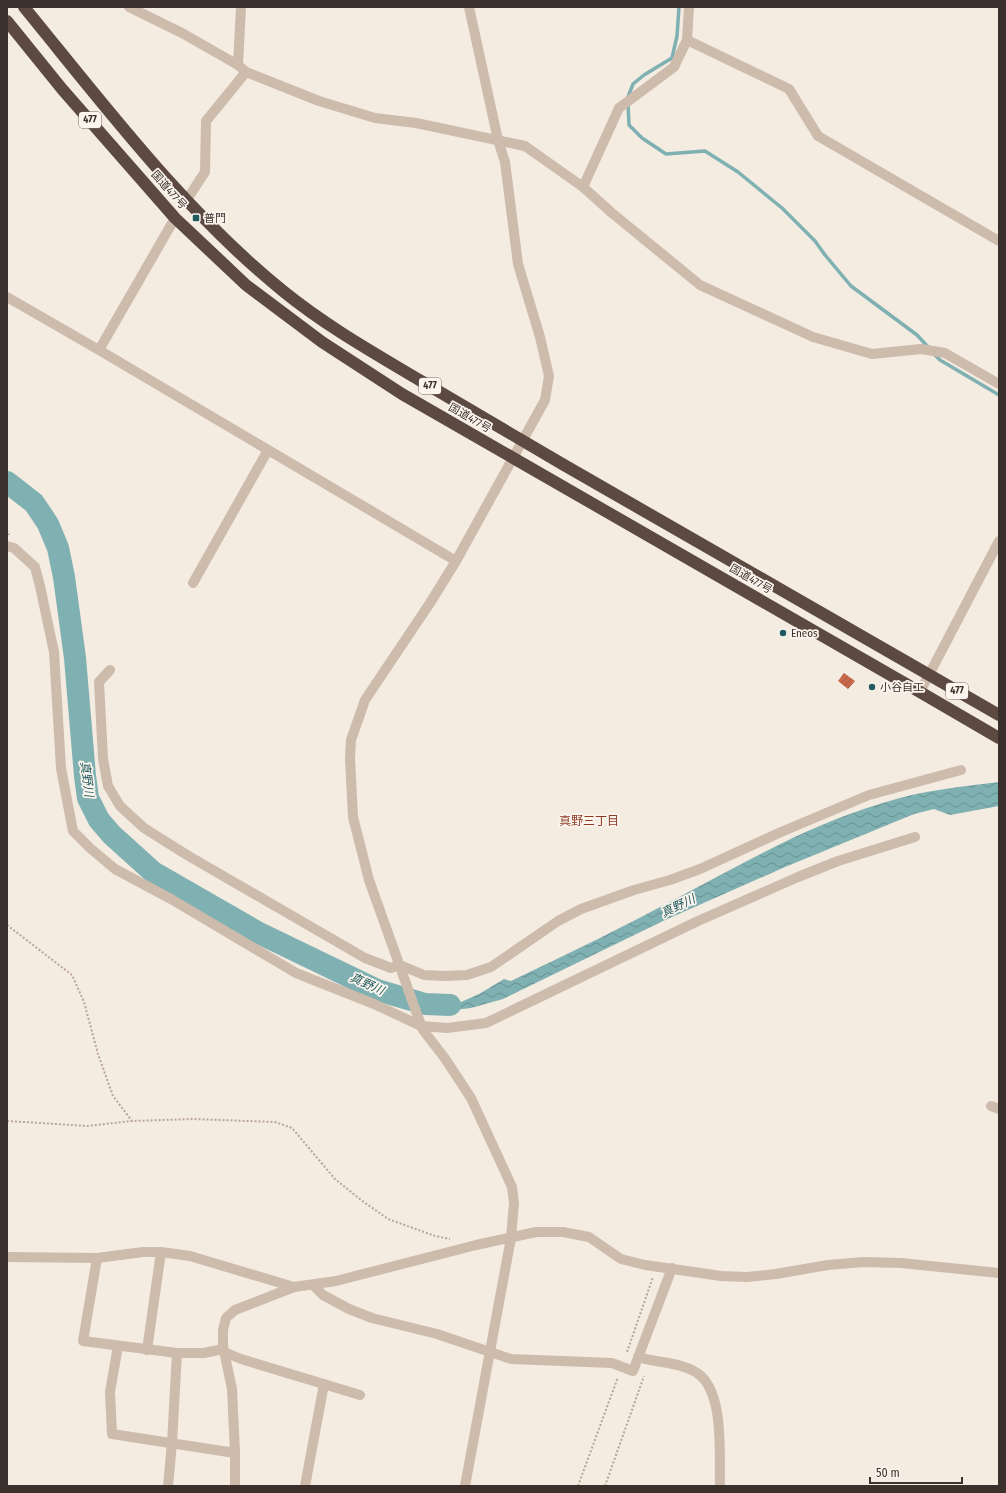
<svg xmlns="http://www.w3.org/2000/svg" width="1006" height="1493" font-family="'Fira Sans Condensed','Noto Sans JP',sans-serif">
<defs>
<pattern id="water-waves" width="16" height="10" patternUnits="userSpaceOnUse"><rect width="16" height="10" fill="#7fb0b2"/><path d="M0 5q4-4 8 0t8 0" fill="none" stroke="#699091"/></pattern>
<pattern id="building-hatch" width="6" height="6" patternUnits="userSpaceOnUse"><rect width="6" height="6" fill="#c8694b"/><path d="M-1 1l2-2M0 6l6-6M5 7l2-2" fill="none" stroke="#a4573f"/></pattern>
</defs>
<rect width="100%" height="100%" fill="#f4ebe1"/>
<path fill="url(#water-waves)" d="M999 782V806L950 815 934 809 914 814 785 867 663 921 503 999 471 1008 454 1010 422 1007 420 1000 461 1002 479 994 504 979 511 981C568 954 625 926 681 896 747 861 813 823 886 802 923 790 961 787 999 782Z"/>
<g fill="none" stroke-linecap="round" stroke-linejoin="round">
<g stroke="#7fb0b2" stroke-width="3.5">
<polyline points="628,97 633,84 644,75 672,58 677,36 679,7"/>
<polyline points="628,103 629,125 642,138 666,154 705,151 738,172 782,208 815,241 825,255 851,286 917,335 929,348"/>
<polyline points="934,354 940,360 999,395"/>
</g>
<polyline stroke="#7fb0b2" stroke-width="22" points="7,482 34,503 48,524 58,548 64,577 75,658 85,776 88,798 99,820 112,835 153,872 259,933 377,990 425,1004 450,1005"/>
</g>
<polygon fill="url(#building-hatch)" points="844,673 855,681 848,689 838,681"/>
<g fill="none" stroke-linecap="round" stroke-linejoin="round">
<g stroke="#b9a596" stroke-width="2" stroke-dasharray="2 2" stroke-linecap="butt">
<polyline points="7,530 9,535"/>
<polyline points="7,925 72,975 84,1002 98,1054 113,1096 132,1121"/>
<polyline points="7,1121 87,1126 132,1121 193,1119 275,1122 292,1128 335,1179 361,1200 388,1219 435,1236 450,1239"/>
<polyline points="627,1352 653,1277"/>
<polyline points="578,1486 618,1377"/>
<polyline points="605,1486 644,1376"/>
</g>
<g stroke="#cdbbac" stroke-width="10">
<polyline points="129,7 182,33 238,65 246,72 319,101 375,118 416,123 525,146 583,187 612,213 700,285 813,337 872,354 921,349 945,353 999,384"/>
<polyline points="687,40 789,89 818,136 999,241"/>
<polyline points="238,65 241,7"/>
<polyline points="583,187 619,108 674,67 687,40 689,7"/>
<polyline points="186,201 205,172 206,121 246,72"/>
<polyline points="7,297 99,350 456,561"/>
<polyline points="99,350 175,218"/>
<polyline points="7,546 14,548 35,567 40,586 54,652 61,768 67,800 73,831 90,848 115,869 171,899 296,973 374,1004 421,1026 447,1028 486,1023 698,921 798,877 838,861 915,837"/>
<polyline points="193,583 268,450"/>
<polyline points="110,670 99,682 103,759 108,786 120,806 144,828 187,855 365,958 391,968 400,965 424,975 445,976 467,975 491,967 558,921 581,909 634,890 670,880 700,869 781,832 869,795 961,770"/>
<polyline points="920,692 999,541"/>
<polyline points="991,1106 999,1109"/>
<polyline points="7,1257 97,1258 143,1252 161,1252 190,1256 294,1287"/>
<polyline points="97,1258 83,1341 177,1353 204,1353 223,1349"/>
<polyline points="313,1285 323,1295 349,1309 372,1318 437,1334 511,1359 612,1363 633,1371 672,1268"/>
<polyline points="118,1346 110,1392 112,1434 235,1453"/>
<polyline points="147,1350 161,1252"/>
<polyline points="224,1352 241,1359 360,1395"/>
<path d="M638 1357C657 1363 681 1362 697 1373 725 1391 719 1456 720 1486"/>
<polyline points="168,1486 172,1443 177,1353"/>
<polyline points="235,1486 235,1453 232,1389 223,1346 223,1330 226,1318 235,1310 294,1287 336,1281 476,1245 536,1232 563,1232 589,1237 621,1259 645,1265 721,1276 747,1277 776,1274 828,1265 864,1262 901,1263 999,1273"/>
<polyline points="305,1486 324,1384"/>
<polyline points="465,1486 511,1238 514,1203 512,1187 471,1098 444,1057 423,1030 418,1017 369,880 353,817 350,758 351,740 365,700 430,603 456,561 545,400 549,376 540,337 518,264 505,162 498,140 469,7"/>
</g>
<g stroke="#5c4a42" stroke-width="12">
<path d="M24 7C105 106 183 210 283 291 326 326 374 353 421 381 469 409 516 437 564 465 709 548 854 632 999 715"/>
<polyline points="7,21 62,89 175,218 246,285 322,342 402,394 920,692 999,738"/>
</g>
</g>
<g fill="#1f5a5e" stroke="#fbf5ee" stroke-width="1.5">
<rect x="192" y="214" width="8" height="8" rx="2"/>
<circle cx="783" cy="633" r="4"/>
<circle cx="872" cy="687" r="4"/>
</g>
<g text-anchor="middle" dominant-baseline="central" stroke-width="3.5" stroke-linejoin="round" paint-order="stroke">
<g fill="#fbf5ee" stroke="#756b66" stroke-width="1">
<rect x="79" y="112" width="22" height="16" rx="3"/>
<rect x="419" y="378" width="22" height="16" rx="3"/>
<rect x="946" y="683" width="22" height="16" rx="3"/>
</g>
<g font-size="10" font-weight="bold" fill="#3b302b">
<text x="90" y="120">477</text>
<text x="430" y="386">477</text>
<text x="957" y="691">477</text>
</g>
<g font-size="11" fill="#3b302b" stroke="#fbf5ee">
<text transform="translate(169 190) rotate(48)">国道477号</text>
<text transform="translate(470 418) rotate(30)">国道477号</text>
<text transform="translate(751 579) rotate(30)">国道477号</text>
</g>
<g font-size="11" fill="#3b302b" stroke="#fbf5ee" text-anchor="start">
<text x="204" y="218">普門</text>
<text x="791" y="633">Eneos</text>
<text x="880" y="687">小谷自工</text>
</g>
<g font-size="12" font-style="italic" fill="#1f5a5e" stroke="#fbf5ee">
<text transform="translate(87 779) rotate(82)">真野川</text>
<text transform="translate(678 906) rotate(-26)">真野川</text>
<text transform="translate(367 984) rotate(24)">真野川</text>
</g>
<g font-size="12" fill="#8c3b22" stroke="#fbf5ee">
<text x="589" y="821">真野三丁目</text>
</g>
</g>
<rect width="1006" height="1493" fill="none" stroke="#3b302b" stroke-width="16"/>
<path d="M870 1477v6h92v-6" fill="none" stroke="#3b302b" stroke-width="2"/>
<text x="876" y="1477" font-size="12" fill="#3b302b" stroke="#fbf5ee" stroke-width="3" paint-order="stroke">50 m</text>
</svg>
